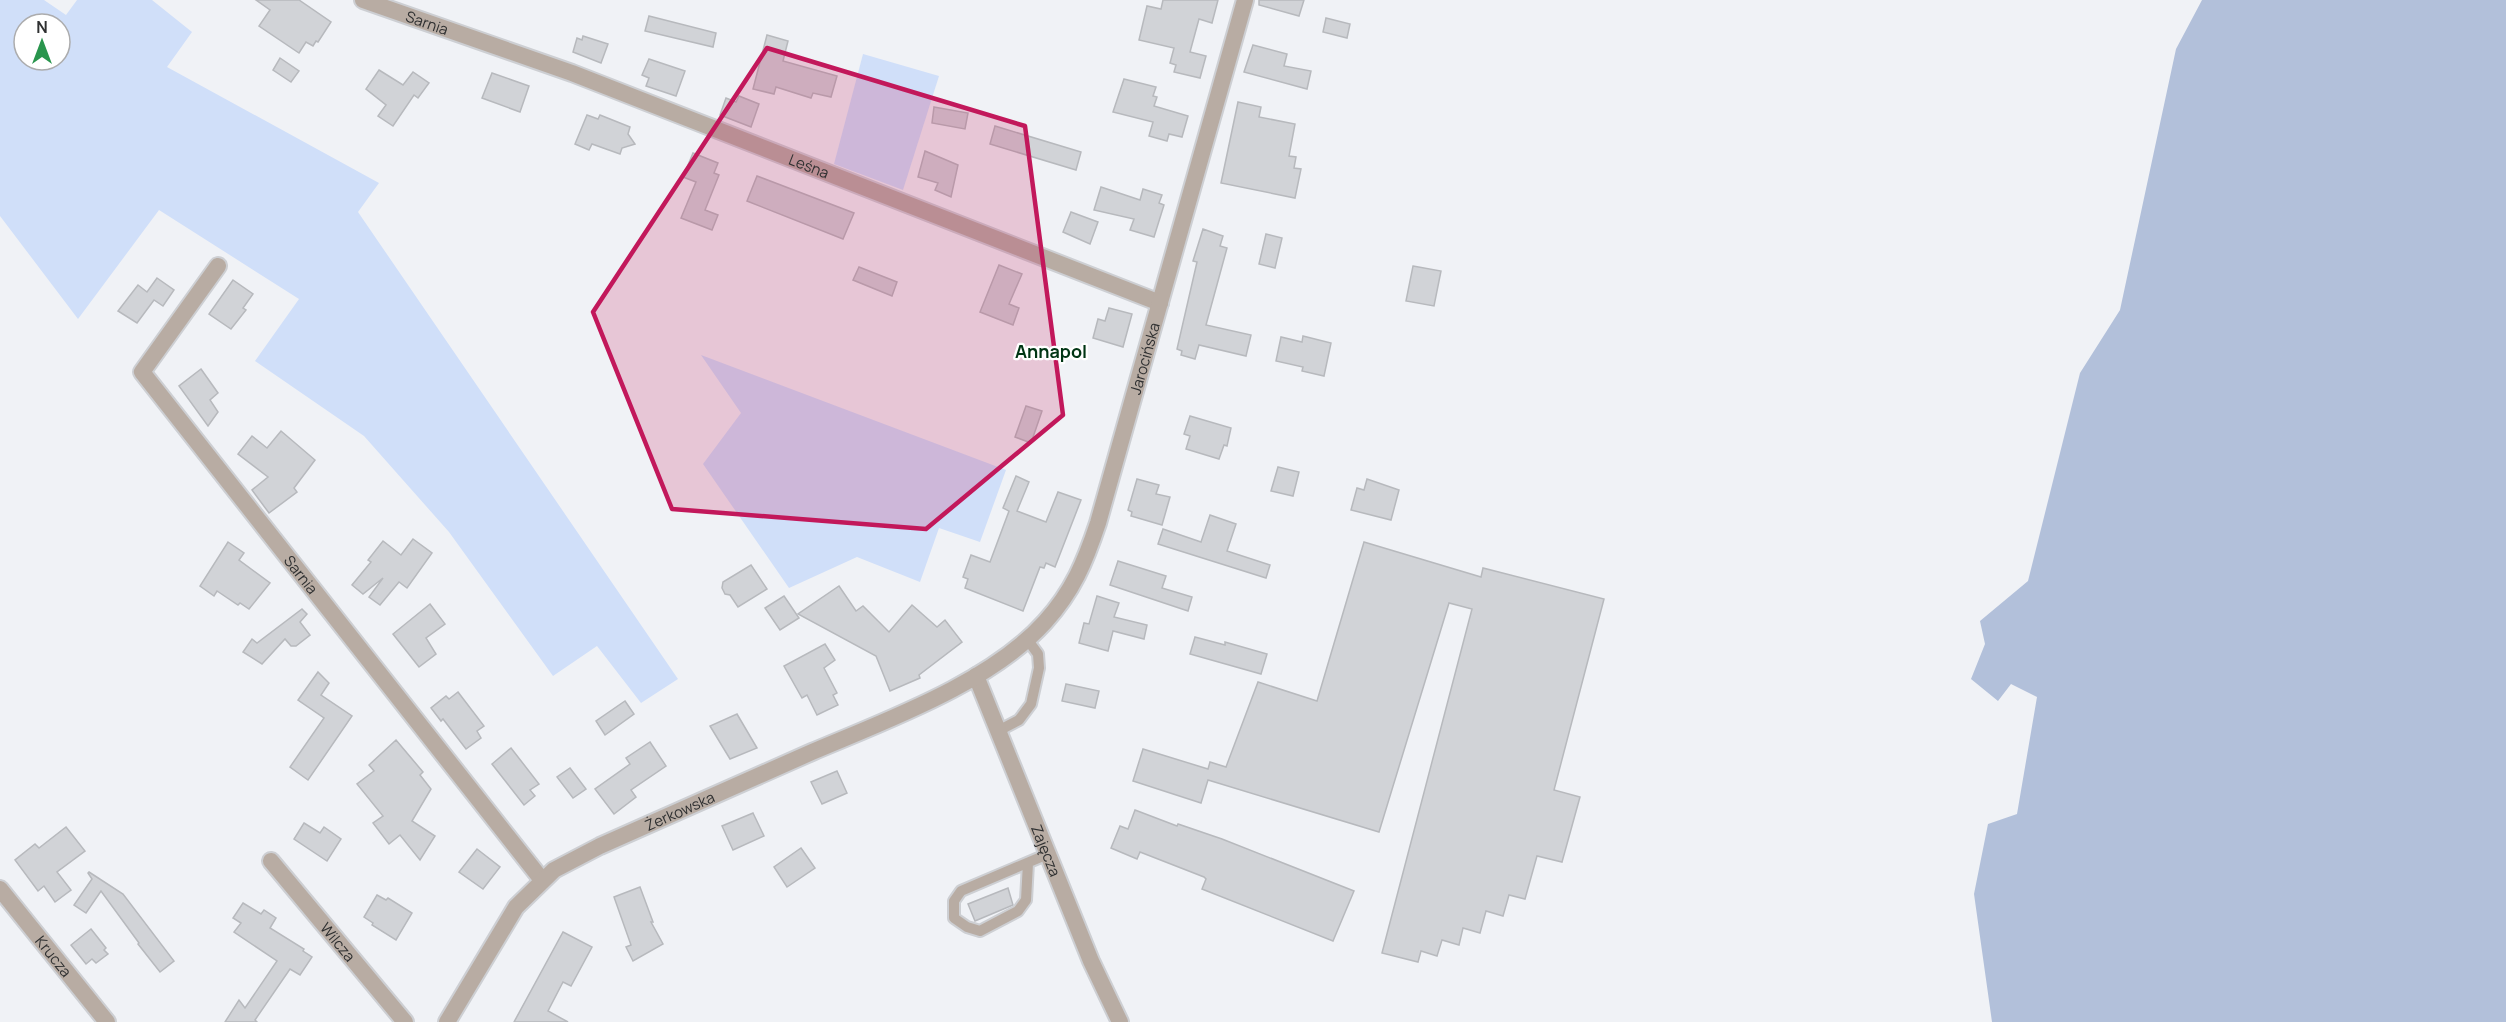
<svg xmlns="http://www.w3.org/2000/svg" width="2506" height="1022" font-family="Manrope,sans-serif">
<rect width="100%" height="100%" fill="#f0f2f6"/>
<g fill="#d0dff9" fill-rule="evenodd">
<path d="M0 0H44L66 15 77 0H152L192 32 167 67 379 183 358 212 678 679 641 703 597 646 553 676 449 532 364 436 255 361 299 299 159 210 78 319 0 216ZM24 24H60V60H24Z"/>
<polygon points="863,54 939,76 903,190 834,164"/>
<polygon points="701,355 1006,470 980,542 939,528 920,582 857,557 789,588 703,464 741,413"/>
</g>
<polygon fill="#b2c0da" points="2202,0 2506,0 2506,1022 1992,1022 1974,894 1988,824 2017,814 2037,697 2011,684 1998,701 1971,679 1985,644 1980,621 2028,581 2080,373 2120,310 2176,49"/>
<g fill="#d1d3d7" stroke="#b7b9bd" stroke-width="1.5">
<polygon points="256,0 299,0 331,22 318,42 316,41 313,46 306,42 299,53 259,26 270,10"/>
<polygon points="1163,0 1218,0 1212,23 1199,19 1190,52 1206,56 1200,78 1174,72 1176,65 1170,63 1174,48 1139,40 1147,6 1161,9"/>
<polygon points="1259,0 1304,0 1299,16 1259,5"/>
<polygon points="649,16 716,33 713,47 645,31"/>
<polygon points="1326,18 1350,24 1347,38 1323,32"/>
<polygon points="767,35 788,41 783,61 837,76 831,97 813,93 811,98 776,87 774,94 753,89"/>
<polygon points="583,36 608,44 601,63 573,52 577,38 582,40"/>
<polygon points="1253,45 1287,54 1284,66 1311,71 1307,89 1244,72"/>
<polygon points="280,58 299,71 291,82 273,70"/>
<polygon points="649,59 685,71 676,96 646,86 649,78 642,75"/>
<polygon points="379,70 403,85 413,72 429,83 418,98 414,95 393,126 378,116 386,105 366,89"/>
<polygon points="492,73 529,86 520,112 482,98"/>
<polygon points="1124,79 1156,87 1153,96 1157,97 1154,106 1188,116 1182,137 1169,134 1167,141 1149,136 1153,122 1113,112"/>
<polygon points="739,96 759,104 751,127 720,115 726,98 736,102"/>
<polygon points="1238,102 1261,107 1259,117 1295,124 1289,156 1296,157 1294,168 1301,169 1295,198 1221,183"/>
<polygon points="934,107 968,113 965,129 932,123"/>
<polygon points="587,115 598,119 600,115 630,127 628,134 635,144 622,148 620,154 592,144 589,150 575,144"/>
<polygon points="995,126 1081,152 1076,170 990,144"/>
<polygon points="925,151 958,165 951,197 935,190 938,183 918,177"/>
<polygon points="693,153 718,163 714,173 719,175 705,210 718,215 712,230 681,218 696,182 683,177"/>
<polygon points="757,176 854,213 843,239 747,201"/>
<polygon points="1101,187 1140,200 1143,189 1162,195 1159,203 1164,205 1154,237 1130,230 1134,219 1094,210"/>
<polygon points="1071,212 1098,222 1090,244 1063,232"/>
<polygon points="1203,229 1223,236 1220,246 1227,248 1206,325 1251,335 1246,356 1199,345 1195,359 1181,355 1182,351 1177,349 1197,262 1193,261"/>
<polygon points="1266,234 1282,238 1275,268 1259,264"/>
<polygon points="999,265 1022,274 1009,304 1019,308 1013,325 980,312"/>
<polygon points="1413,266 1441,271 1434,306 1406,301"/>
<polygon points="859,267 897,282 892,296 853,280"/>
<polygon points="157,278 174,290 163,306 154,300 137,323 118,311 138,285 147,292"/>
<polygon points="233,280 253,294 243,308 246,310 231,329 209,314"/>
<polygon points="1109,308 1132,314 1123,347 1093,338 1098,319 1105,321"/>
<polygon points="1303,336 1331,343 1324,376 1302,371 1303,367 1276,361 1281,337 1302,342"/>
<polygon points="201,369 218,393 210,400 218,412 208,426 179,386"/>
<polygon points="1026,406 1042,411 1031,443 1015,437"/>
<polygon points="1190,416 1231,428 1227,446 1224,445 1219,459 1186,449 1190,436 1184,434"/>
<polygon points="281,431 315,460 294,488 297,492 269,513 252,490 268,477 238,454 252,436 267,448"/>
<polygon points="1278,467 1299,472 1293,496 1271,491"/>
<polygon points="1016,476 1029,482 1017,511 1046,522 1058,492 1081,500 1055,567 1046,563 1044,568 1040,567 1023,611 965,588 968,579 963,577 971,555 990,562 1009,511 1003,508"/>
<polygon points="1137,479 1159,485 1156,494 1170,497 1162,525 1131,516 1132,512 1128,510"/>
<polygon points="1367,479 1399,490 1391,520 1351,510 1357,488 1364,490"/>
<polygon points="1210,515 1236,524 1227,551 1270,565 1266,578 1158,544 1163,529 1201,542"/>
<polygon points="413,539 432,553 407,588 399,582 380,605 369,597 383,578 363,594 352,585 371,562 368,560 383,541 401,555"/>
<polygon points="228,542 244,553 239,560 270,583 249,609 240,603 238,605 217,591 214,596 200,586"/>
<polygon points="1364,542 1481,577 1483,568 1604,599 1554,790 1580,797 1562,862 1537,856 1525,899 1509,895 1503,916 1486,911 1480,933 1463,928 1459,945 1442,940 1437,956 1421,951 1418,962 1382,953 1472,609 1449,603 1379,832 1208,780 1201,803 1133,781 1143,749 1208,769 1210,762 1226,767 1258,682 1317,701"/>
<polygon points="1118,561 1166,576 1162,588 1192,597 1188,611 1110,585"/>
<polygon points="751,565 767,589 738,607 730,595 725,594 722,588 723,582"/>
<polygon points="839,586 856,611 863,606 889,632 912,605 937,627 945,620 962,642 919,675 920,678 890,691 876,656 798,614"/>
<polygon points="784,596 799,618 780,630 765,608"/>
<polygon points="1097,596 1119,603 1114,617 1147,625 1144,639 1113,631 1108,651 1079,643 1084,623 1089,624"/>
<polygon points="430,604 445,624 426,638 436,654 419,667 393,634"/>
<polygon points="302,609 307,614 300,622 310,635 296,646 291,646 285,639 262,664 243,652 252,639 257,643"/>
<polygon points="1195,637 1225,645 1225,642 1267,654 1261,674 1190,654"/>
<polygon points="825,644 835,660 824,668 837,693 833,695 838,705 817,715 807,695 802,698 784,666"/>
<polygon points="318,672 329,683 321,695 352,716 308,780 290,767 324,718 298,700"/>
<polygon points="1066,684 1099,691 1095,708 1062,701"/>
<polygon points="458,692 484,726 477,731 481,738 466,749 443,719 441,721 431,708 446,696 449,699"/>
<polygon points="625,701 634,714 605,735 596,721"/>
<polygon points="737,714 757,748 730,759 710,726"/>
<polygon points="396,740 423,772 420,775 431,789 412,821 435,836 420,860 400,835 389,844 373,823 383,816 357,784 374,771 369,765"/>
<polygon points="650,742 666,766 631,790 636,797 614,814 595,789 630,764 626,758"/>
<polygon points="511,748 539,784 530,790 535,796 524,805 492,764"/>
<polygon points="570,768 586,789 573,798 557,777"/>
<polygon points="837,771 847,793 822,804 811,782"/>
<polygon points="1135,810 1177,826 1178,824 1222,839 1354,891 1333,941 1202,889 1206,879 1204,877 1140,852 1137,859 1111,848 1120,826 1128,829"/>
<polygon points="753,813 764,836 733,850 722,826"/>
<polygon points="304,823 320,833 324,827 341,839 327,861 294,839"/>
<polygon points="66,827 85,851 57,872 71,890 55,902 44,886 38,891 15,860 35,844 39,848"/>
<polygon points="801,848 815,868 787,887 774,867"/>
<polygon points="477,849 500,867 483,889 459,872"/>
<polygon points="89,872 123,894 174,961 160,972 138,944 139,943 101,891 86,913 74,905 92,879 88,873"/>
<polygon points="640,887 653,922 651,922 663,944 633,961 626,947 631,945 614,897"/>
<polygon points="1008,888 1013,905 975,921 968,904"/>
<polygon points="377,895 386,900 388,898 412,913 396,940 372,925 373,923 364,917"/>
<polygon points="243,903 261,914 264,910 276,918 270,928 304,949 303,951 312,957 300,975 290,969 255,1020 257,1022 225,1022 239,1000 245,1008 277,961 234,932 241,923 233,918"/>
<polygon points="91,929 106,948 104,950 108,954 96,963 92,959 86,964 71,945"/>
<polygon points="563,932 592,947 571,986 563,982 548,1011 568,1022 514,1022"/>
</g>
<g fill="none" stroke-linecap="round" stroke-linejoin="round">
<defs>
<g id="service">
<polyline points="998,731 1019,720 1031,704 1039,668 1038,654 1027,639"/>
<polyline points="1028,863 1026,900 1018,911 980,931 967,927 954,918 954,901 961,891 1048,854"/>
</g>
<g id="minor">
<path id="s1" d="M363 0 572 73 1160 303"/>
<path id="s2" d="M218 266 142 372 542 880"/>
<path id="s3" d="M976 676 1091 961 1120 1022"/>
<path id="s4" d="M271 861 405 1022"/>
<path id="s5" d="M0 889 107 1022"/>
</g>
<g id="tertiary">
<path id="s6" d="M447 1022 516 907 554 870 600 846C671 815 741 783 812 752 887 720 990 683 1045 622 1073 591 1085 562 1098 523L1245 0"/>
</g>
</defs>
<use href="#service" stroke="#cdcfd3" stroke-width="14"/>
<use href="#minor" stroke="#cdcfd3" stroke-width="20"/>
<use href="#tertiary" stroke="#cdcfd3" stroke-width="20"/>
<use href="#service" stroke="#b8aca3" stroke-width="10"/>
<use href="#minor" stroke="#b8aca3" stroke-width="16"/>
<use href="#tertiary" stroke="#b8aca3" stroke-width="16"/>
</g>
<path fill="#c2185b" fill-opacity="0.2" stroke="#c2185b" stroke-width="4.5" stroke-linejoin="round" d="M767 48 1025 126 1063 415 926 529 672 509 593 312Z"/>
<g text-anchor="middle" dominant-baseline="central" stroke-width="4.5" stroke-linejoin="round" paint-order="stroke">
<g font-size="15" fill="#2f3031" stroke="#fff">
<text stroke="none"><textPath href="#s1" startOffset="68">Sarnia</textPath></text>
<text stroke="none"><textPath href="#s1" startOffset="476">Leśna</textPath></text>
<text stroke="none"><textPath href="#s6" startOffset="1024">Jarocińska</textPath></text>
<text stroke="none"><textPath href="#s2" startOffset="388">Sarnia</textPath></text>
<text stroke="none"><textPath href="#s6" startOffset="326">Żerkowska</textPath></text>
<text stroke="none"><textPath href="#s3" startOffset="188">Zajęcza</textPath></text>
<text stroke="none"><textPath href="#s4" startOffset="105">Wilcza</textPath></text>
<text stroke="none"><textPath href="#s5" startOffset="86">Krucza</textPath></text>
</g>
<g font-size="18" font-weight="bold" fill="#003514" stroke="#fff">
<text x="1051" y="351">Annapol</text>
</g>
</g>
<g transform="translate(42 42)"><circle r="28" fill="#ffffff" stroke="#acacad" stroke-width="1.5"/>
<path d="M0-4.5L10 22L0 15L-10 22Z" fill="#29954d"/>
<text y="-9" font-size="16" font-weight="bold" text-anchor="middle" fill="#2f3031">N</text>
</g>
</svg>
